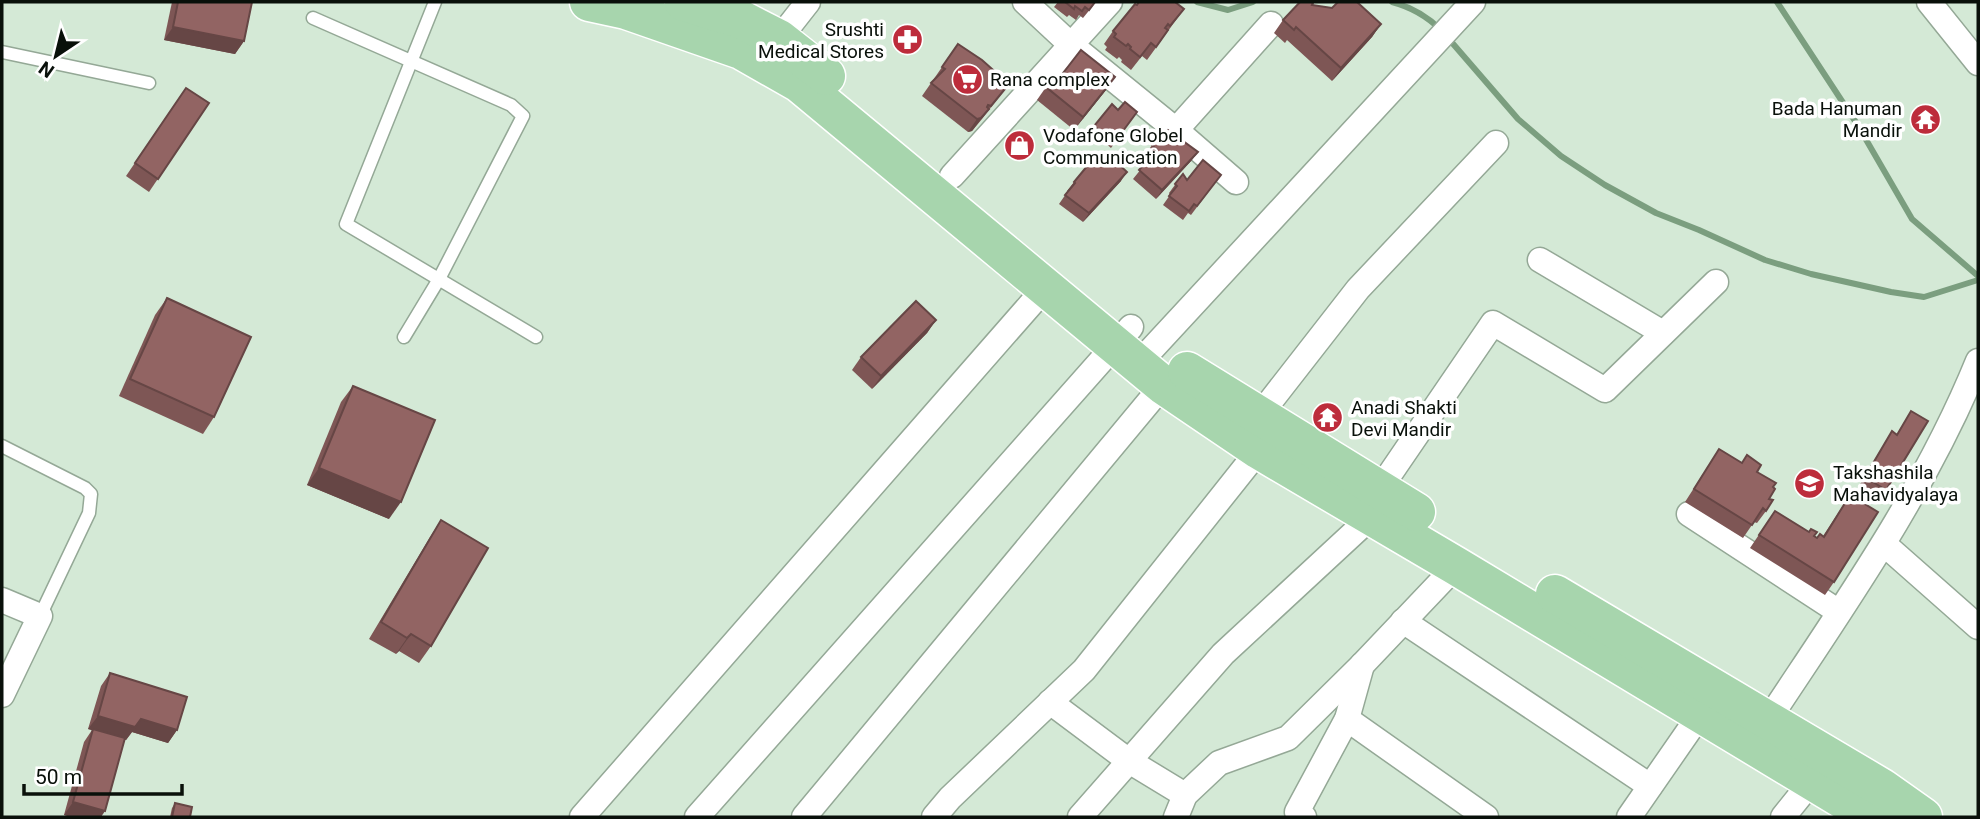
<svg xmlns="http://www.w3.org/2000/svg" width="1980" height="819" font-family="Roboto,sans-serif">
<rect width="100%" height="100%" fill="#d4e9d6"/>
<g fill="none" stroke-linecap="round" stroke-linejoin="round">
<g stroke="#7b9e7f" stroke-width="6">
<polyline points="1197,2 1228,10 1253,2"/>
<path d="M1392 2C1411 7 1427 16 1441 30"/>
<polyline points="1777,2 1857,124 1912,219 1978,276"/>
<polyline points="1448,38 1518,119 1561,156 1605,185 1656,213 1699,230 1765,260 1811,274 1891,292 1924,297 1978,280"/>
</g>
<defs>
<g id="service">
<polyline points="435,2 346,224 536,337"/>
<polyline points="313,18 511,105 523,116 439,279 404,337"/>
<polyline points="2,52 149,83"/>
<polyline points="2,446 85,488 91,494 89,513 40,616"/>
</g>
<g id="minor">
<polyline points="1025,2 1070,44 1176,130 1271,24"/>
<polyline points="1929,2 1978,63"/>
<polyline points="779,39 808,2"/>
<polyline points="1176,130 1236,182"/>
<polyline points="952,176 1110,2"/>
<polyline points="1540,260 1663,333"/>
<polyline points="1138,364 1473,2"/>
<polyline points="1259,416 1358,289 1496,143"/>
<polyline points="1379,490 1493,323 1605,390 1716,282"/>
<polyline points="1689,514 1839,612"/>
<polyline points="1884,544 1978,627"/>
<polyline points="2,600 40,616 2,695"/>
<polyline points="1403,621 1650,786"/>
<polyline points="1050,702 1129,761 1185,795"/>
<polyline points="1347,719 1486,817"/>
<path d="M1761 731C1839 612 1924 494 1978 361"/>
<polyline points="582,817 1045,288"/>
<polyline points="697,817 1131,327"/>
<polyline points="804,817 1163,385"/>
<polyline points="934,817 950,798 1084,670 1259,450"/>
<polyline points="1080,817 1223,654 1371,517"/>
<polyline points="1176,817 1185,795 1219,763 1288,738 1362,665 1456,566"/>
<polyline points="1304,817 1297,812 1347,719 1362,665"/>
<polyline points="1629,817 1708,703"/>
<polyline points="1783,817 1820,771"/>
</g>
<g id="primary">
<polyline points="589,2 626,10 741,50 799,83 1163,385 1259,450 1456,566 1872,817"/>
<polyline points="684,2 740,19 779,39 826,76"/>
<polyline points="1187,371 1416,512"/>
<polyline points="1555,594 1882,788 1923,817"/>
</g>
</defs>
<use href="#service" stroke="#94a896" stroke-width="15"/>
<use href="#minor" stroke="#94a896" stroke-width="27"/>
<use href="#primary" stroke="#fff" stroke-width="41"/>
<use href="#service" stroke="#fff" stroke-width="12"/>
<use href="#minor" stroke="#fff" stroke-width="24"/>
<use href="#primary" stroke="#a7d5ad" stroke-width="38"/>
</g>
<g fill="#7e5655">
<polygon points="172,2 252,2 244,41 235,54 164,40"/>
<polygon points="1058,2 1096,2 1083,18 1079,15 1076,20 1069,15 1067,17 1054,7"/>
<polygon points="1138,2 1175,2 1184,9 1147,60 1142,56 1131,70 1121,62 1122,60 1119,57 1117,59 1105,50 1107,47 1104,44 1113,31"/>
<polygon points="1312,5 1381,24 1372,37 1332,81 1287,40 1285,43 1274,33 1283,20"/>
<polygon points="958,44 1009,84 982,119 972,131 968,132 922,96"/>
<polygon points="1046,87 1106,90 1074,130 1037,100"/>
<polygon points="186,88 209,103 149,192 126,176"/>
<polygon points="1118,110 1137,112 1111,148 1101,139 1098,143 1087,134 1094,126"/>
<polygon points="1152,145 1198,152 1191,161 1156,199 1133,179 1150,158 1146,154"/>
<polygon points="1183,174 1187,180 1221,175 1191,215 1188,213 1183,220 1163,205 1170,195 1169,193"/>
<polygon points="1121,181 1083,222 1059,204 1068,191 1067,191 1074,182"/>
<polygon points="167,298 214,417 203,434 119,396 155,315"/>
<polygon points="936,320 927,333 872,389 852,370 861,357"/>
<polygon points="353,386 389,519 307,485 341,402"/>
<polygon points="1911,411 1886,490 1880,499 1859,486 1892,431 1897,434"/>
<polygon points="1719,449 1757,472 1773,487 1766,511 1757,523 1754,522 1743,538 1685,502"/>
<polygon points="1850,495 1834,582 1825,595 1750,548 1775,511 1817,538 1823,536"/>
<polygon points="441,520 431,646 419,663 399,651 396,654 369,639 430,537"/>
<polygon points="110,673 177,730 168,743 132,732 126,740 124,739 101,817 71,817 64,815 84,742 92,730 88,729 101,686"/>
<polygon points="175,803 190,817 170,817 172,808"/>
</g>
<g fill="#664645">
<polygon points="1381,24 1372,37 1332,81 1341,68"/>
<polygon points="173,27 244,41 235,54 164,40"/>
<polygon points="1115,77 1106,90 1074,130 1083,117"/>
<polygon points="989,109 972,131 968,132 977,119"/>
<polygon points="1198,152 1191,161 1156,199 1162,190"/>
<polygon points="1127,172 1121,181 1083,222 1089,213"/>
<polygon points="936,320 927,333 872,389 881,376"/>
<polygon points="319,468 401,502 389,519 307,485"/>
<polygon points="411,634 399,651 396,654 407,638"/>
<polygon points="98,716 141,719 177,730 168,743 132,732 126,740 88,729"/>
<polygon points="73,802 105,811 101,817 71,817 64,815"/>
</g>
<g fill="#926463" stroke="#664645" stroke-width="2">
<polygon points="178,2 252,2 244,41 173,27"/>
<polygon points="1065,2 1095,2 1089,10 1085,7 1082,11 1075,6 1074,9"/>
<polygon points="1139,2 1175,2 1184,9 1170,26 1168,24 1165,28 1168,30 1156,47 1151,43 1140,57 1130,49 1131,47 1128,44 1126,46 1114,37 1116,34 1113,31 1135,4 1137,5"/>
<polygon points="1300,2 1311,2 1313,3 1312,5 1332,8 1338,2 1357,2 1381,24 1341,68 1296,27 1294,30 1283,20"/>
<polygon points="958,44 982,60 1009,84 991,106 988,105 987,107 989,109 981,118 977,119 931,83 945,69 942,67"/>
<polygon points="1081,50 1115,77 1083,117 1046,87 1055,76 1060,77"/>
<polygon points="186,88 209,103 158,179 135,163"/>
<polygon points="1125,102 1137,112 1117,139 1107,130 1104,134 1094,126 1112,104 1118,110"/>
<polygon points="1168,130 1198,152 1162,190 1139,170 1157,150 1152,145"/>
<polygon points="1098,153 1111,164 1114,160 1127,172 1089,213 1065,195 1075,183 1074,182"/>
<polygon points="1203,160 1221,175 1197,206 1194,204 1189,211 1169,196 1177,186 1175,184 1183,174 1187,180"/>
<polygon points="167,298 251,337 214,417 130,379"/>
<polygon points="916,301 936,320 881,376 861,357"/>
<polygon points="353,386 435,420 401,502 319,468"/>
<polygon points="1911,411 1928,421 1886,490 1865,477 1892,431 1897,435"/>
<polygon points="1719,449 1742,463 1747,455 1761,465 1757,472 1776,483 1773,487 1775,489 1769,499 1773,500 1766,511 1763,508 1752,525 1694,489"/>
<polygon points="1850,495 1878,512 1834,582 1759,535 1775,511 1809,532 1811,529 1817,532 1814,536 1817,538 1820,534 1824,537"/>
<polygon points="441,520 488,548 431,646 411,634 407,638 381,622"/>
<polygon points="110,673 187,697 177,730 141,719 135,727 98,716"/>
<polygon points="93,729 125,738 105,811 73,802"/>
<polygon points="175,803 192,807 190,817 172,817"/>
</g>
<defs>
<symbol id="pharmacy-disc" viewBox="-11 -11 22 22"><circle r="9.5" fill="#bd2c3b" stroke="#fff"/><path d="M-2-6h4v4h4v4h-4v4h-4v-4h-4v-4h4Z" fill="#fff"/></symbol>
<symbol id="supermarket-disc" viewBox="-11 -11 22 22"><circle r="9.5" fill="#bd2c3b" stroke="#fff"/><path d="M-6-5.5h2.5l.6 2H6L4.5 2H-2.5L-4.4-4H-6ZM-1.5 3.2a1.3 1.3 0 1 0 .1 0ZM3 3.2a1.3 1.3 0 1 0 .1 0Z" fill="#fff"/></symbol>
<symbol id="temple-disc" viewBox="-11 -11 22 22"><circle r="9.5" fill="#bd2c3b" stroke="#fff"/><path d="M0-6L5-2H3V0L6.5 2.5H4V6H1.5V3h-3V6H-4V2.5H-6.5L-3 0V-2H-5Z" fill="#fff"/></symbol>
<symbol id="shop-disc" viewBox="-11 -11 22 22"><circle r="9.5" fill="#bd2c3b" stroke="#fff"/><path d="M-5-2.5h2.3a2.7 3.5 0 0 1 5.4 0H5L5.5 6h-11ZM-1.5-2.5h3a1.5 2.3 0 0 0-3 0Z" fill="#fff"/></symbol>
<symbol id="university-disc" viewBox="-11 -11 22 22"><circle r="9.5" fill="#bd2c3b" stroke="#fff"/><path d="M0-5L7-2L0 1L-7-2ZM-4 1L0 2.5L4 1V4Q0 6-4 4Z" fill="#fff"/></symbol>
</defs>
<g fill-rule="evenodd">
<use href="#pharmacy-disc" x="890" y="22" width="35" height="35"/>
<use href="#supermarket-disc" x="950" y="62" width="35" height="35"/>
<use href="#temple-disc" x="1908" y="102" width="35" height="35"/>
<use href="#shop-disc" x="1002" y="128" width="35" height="35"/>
<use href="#temple-disc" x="1310" y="400" width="35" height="35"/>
<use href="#university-disc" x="1792" y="466" width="35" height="35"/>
</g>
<g text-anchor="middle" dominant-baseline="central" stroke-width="7" stroke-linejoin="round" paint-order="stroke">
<g font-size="19" fill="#09100a" stroke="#fff" text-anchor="start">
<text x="884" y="29" text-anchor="end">Srushti<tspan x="884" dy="22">Medical Stores</tspan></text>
<text x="990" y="79">Rana complex</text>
<text x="1902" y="108" text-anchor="end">Bada Hanuman<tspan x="1902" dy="22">Mandir</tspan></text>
<text x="1043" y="135">Vodafone Globel<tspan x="1043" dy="22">Communication</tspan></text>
<text x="1351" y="407">Anadi Shakti<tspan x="1351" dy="22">Devi Mandir</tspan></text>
<text x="1833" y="472">Takshashila<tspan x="1833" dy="22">Mahavidyalaya</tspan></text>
</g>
</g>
<rect width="1980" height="819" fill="none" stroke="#09100a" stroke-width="7"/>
<g transform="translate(56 56) rotate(215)" stroke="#ffffff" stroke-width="5" paint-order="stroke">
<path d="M0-5L12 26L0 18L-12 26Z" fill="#09100a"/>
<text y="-10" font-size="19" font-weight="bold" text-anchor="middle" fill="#09100a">N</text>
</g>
<path d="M24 784v10h158v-10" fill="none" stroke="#09100a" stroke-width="3.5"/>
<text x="35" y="784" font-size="21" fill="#09100a" stroke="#ffffff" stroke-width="5" paint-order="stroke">50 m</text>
</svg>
